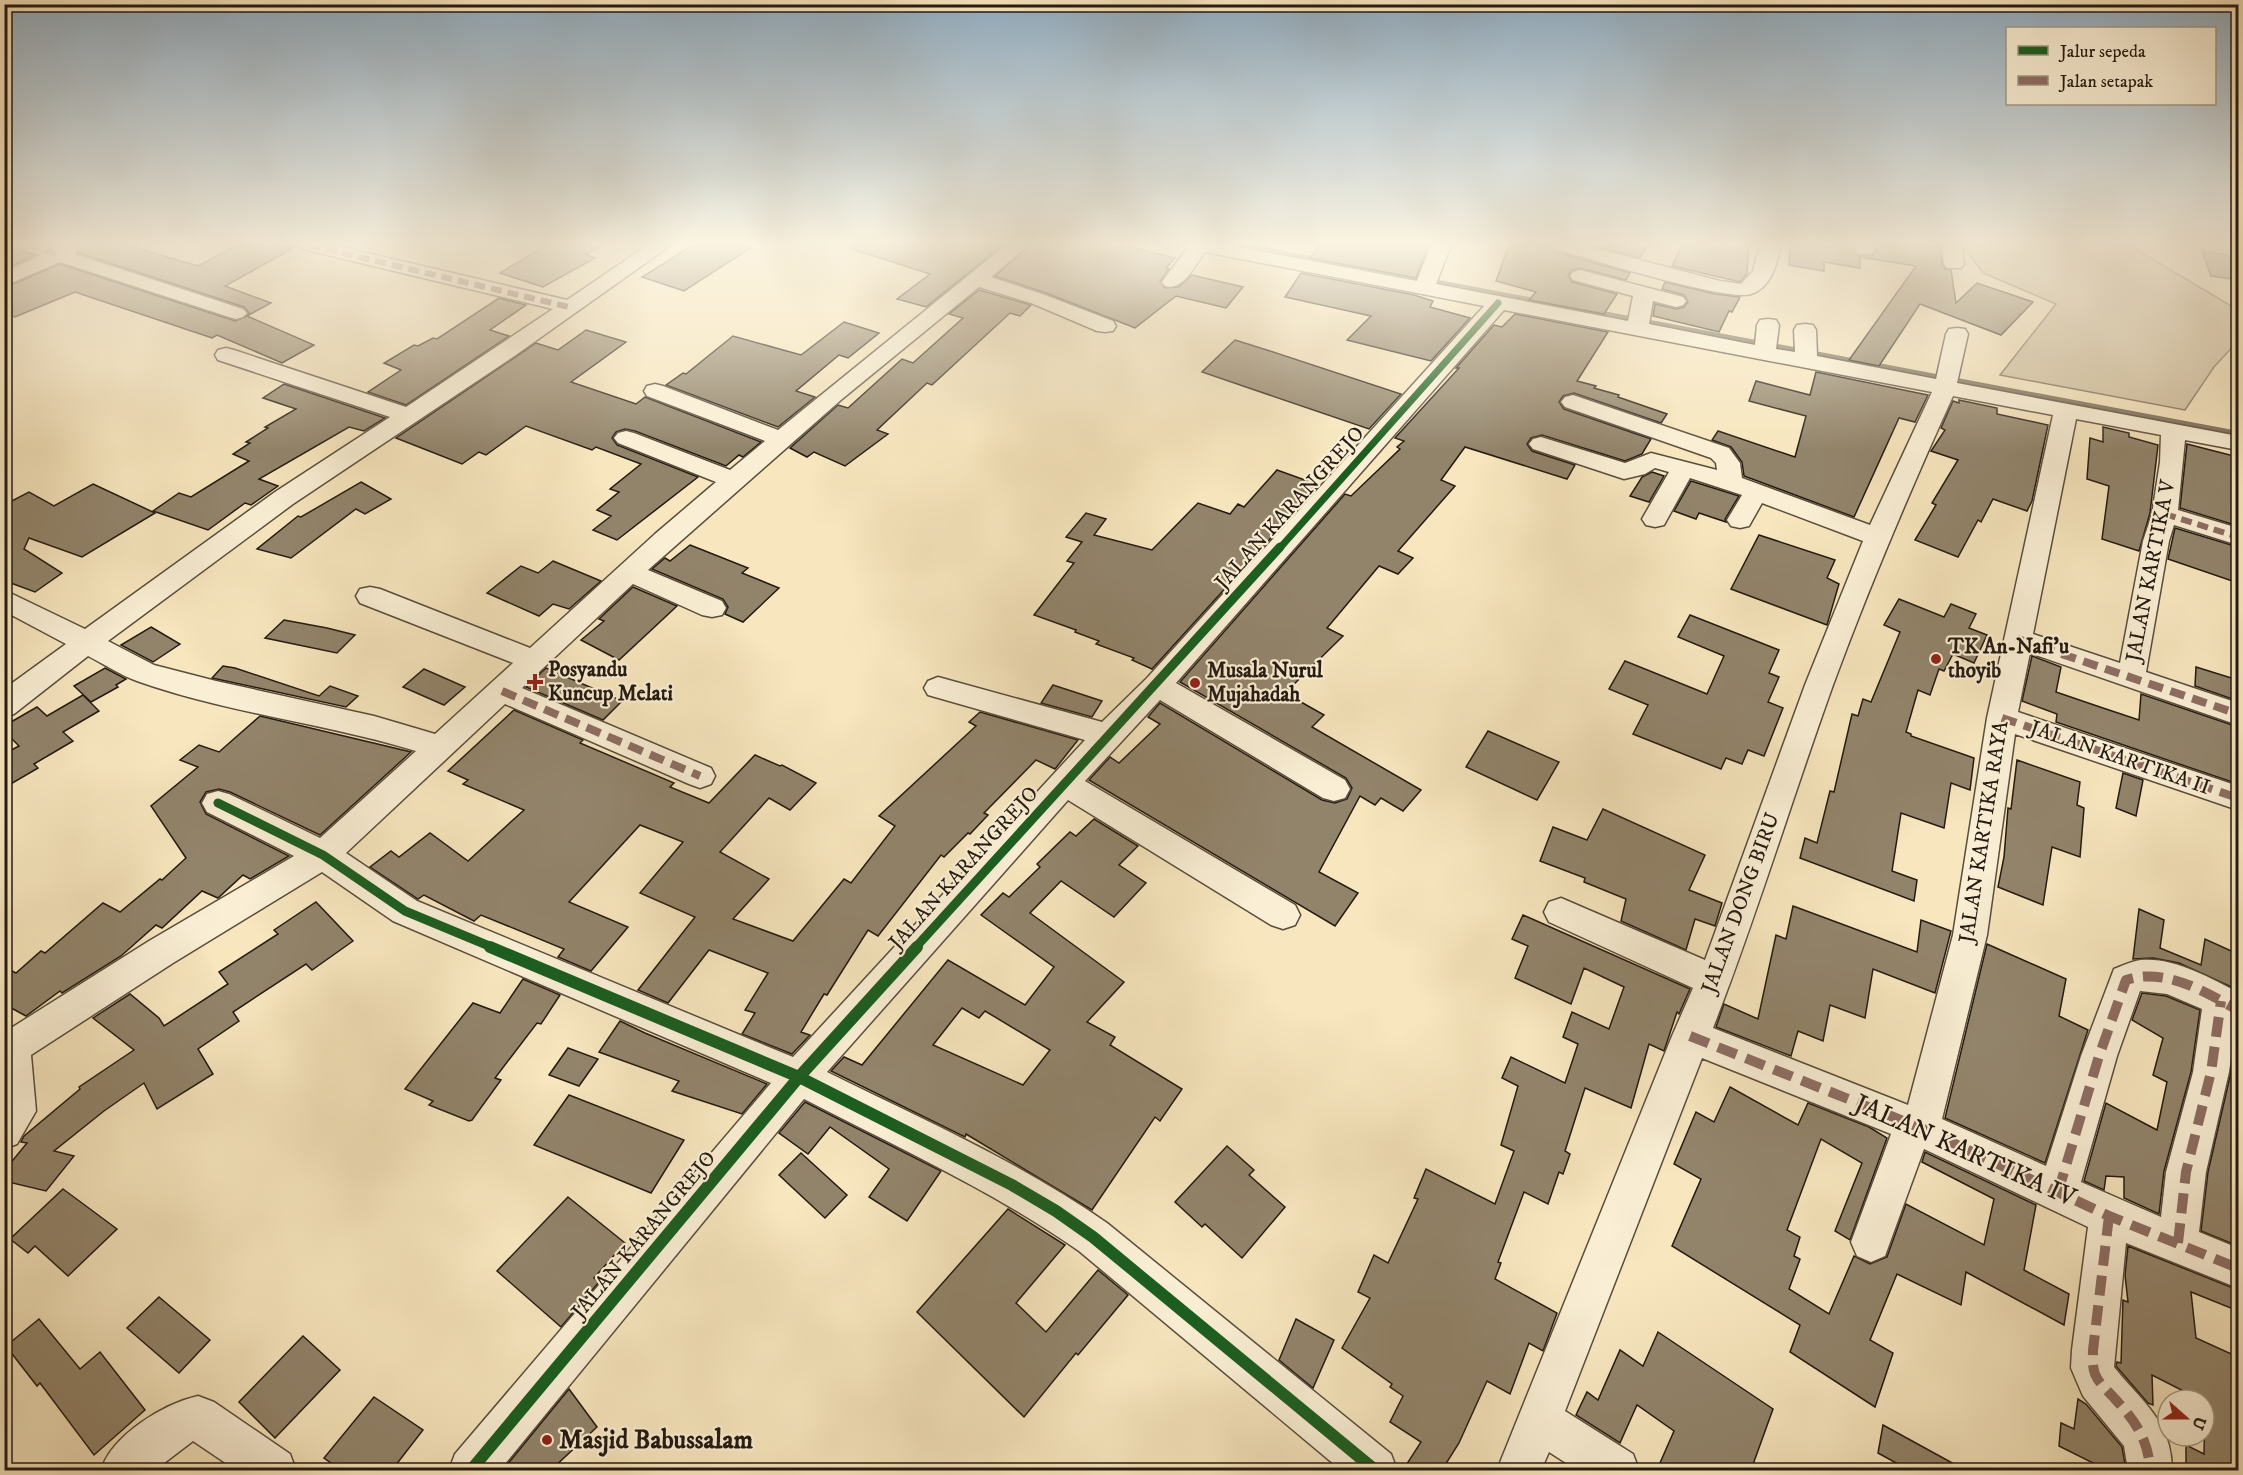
<svg xmlns="http://www.w3.org/2000/svg" width="2243" height="1475" font-family="'IM FELL DW Pica',serif">
<rect width="100%" height="100%" fill="#f7e6be"/>
<filter id="stains"><feTurbulence type="fractalNoise" baseFrequency=".00333" numOctaves="4"/><feColorMatrix values="0 0 0 0 .2 0 0 0 0 .09 0 0 0 0 .02 0 0 0 .5 -.17"/></filter>
<radialGradient id="worn" r=".72"><stop offset=".6" stop-color="#630" stop-opacity="0"/><stop offset="1" stop-color="#630" stop-opacity=".3"/></radialGradient>
<polygon fill="#d3c3a1" stroke="#7c6e59" stroke-width="1.5" points="1962,245 2129,245 2238,310 2238,341 2214,367 2185,410 2000,375 2056,304 1983,273"/>
<g fill="none" stroke-linecap="round" stroke-linejoin="round">
<polyline stroke="#776b55" stroke-width="6" points="1238,245 2238,434"/>
</g>
<g fill="#92846b" stroke="#241a11" stroke-width="1.5" fill-rule="evenodd">
<polygon points="4,245 17,245 21,251 35,255 12,266 4,263"/>
<polygon points="74,245 127,245 198,266 237,245 297,246 225,286 271,303 247,316 249,313 244,307 79,253"/>
<polygon points="547,245 603,245 586,254 595,258 543,287 500,273"/>
<polygon points="693,245 755,245 684,291 642,277"/>
<polygon points="853,245 1003,245 926,307 897,299 930,274 852,249"/>
<polygon points="1030,245 1123,245 1175,258 1166,268 1169,269 1160,281 1165,288 1179,287 1192,275 1243,287 1226,308 1176,296 1135,328 1046,293 995,276"/>
<polygon points="1319,245 1429,245 1416,278 1310,258"/>
<polygon points="1509,245 1549,245 1553,251 1630,273 1626,280 1579,268 1572,270 1568,275 1572,282 1617,294 1604,314 1529,300 1536,292 1496,281"/>
<polygon points="1591,245 1648,245 1640,258"/>
<polygon points="1682,245 1749,245 1747,274 1740,282 1672,266"/>
<polygon points="1790,245 1852,245 1858,256 1874,255 1877,251 1876,245 1940,245 1942,265 1945,269 1951,270 1956,303 1977,283 2033,302 2001,335 1920,304 1879,366 1849,360 1916,266 1860,257 1860,268 1824,262 1824,271 1789,265"/>
<polygon points="2202,251 2238,257 2238,280 2211,276"/>
<polygon points="60,264 235,321 247,316 314,345 282,363 217,335 212,338 75,292 15,317 4,312 4,288"/>
<polygon points="1301,273 1414,295 1433,301 1430,307 1470,318 1431,361 1347,340 1371,316 1285,297"/>
<polygon points="1665,282 1715,294 1740,297 1732,312 1729,311 1719,332 1653,316 1655,304 1677,309 1684,307 1688,302 1684,295 1662,289"/>
<polygon points="979,290 1031,305 1020,316 1010,313 932,385 927,383 877,430 888,434 845,466 814,452 807,457 790,448 838,405 848,408 902,359 913,363 963,318 949,314"/>
<polygon points="499,298 526,305 490,330 509,336 406,405 368,392 401,370 384,363 414,345 418,346 433,338 437,339"/>
<polygon points="1515,314 1608,332 1577,381 1596,386 1594,388 1619,395 1618,397 1667,414 1661,423 1574,393 1563,396 1559,402 1564,409 1651,439 1642,454 1625,461 1542,435 1531,438 1527,444 1532,451 1575,465 1567,479 1465,447 1441,480 1455,486 1398,551 1413,558 1398,574 1379,566 1327,628 1343,636 1285,693 1324,715 1312,727 1421,790 1403,811 1381,798 1375,805 1360,796 1319,872 1358,893 1335,926 1089,780 1110,757 1119,763 1160,724 1148,717 1160,703 1322,800 1335,803 1347,799 1352,788 1346,778 1180,682 1345,494 1351,496 1400,449 1397,447 1404,441 1395,438 1459,368 1456,368 1494,325 1502,327"/>
<polygon points="844,322 879,333 848,358 839,355 796,391 815,397 778,427 666,385 683,373 686,374 733,336 801,355"/>
<polygon points="586,330 626,342 571,382 636,404 645,397 761,442 743,457 739,455 726,466 635,431 625,429 616,432 612,438 617,445 698,477 617,540 593,530 611,516 597,510 619,492 610,489 641,464 596,447 592,450 526,426 486,455 479,452 462,464 396,438 536,343 558,350"/>
<polygon points="1235,340 1270,351 1401,394 1369,429 1202,372"/>
<polygon points="1816,372 1928,395 1915,422 1899,418 1854,517 1744,476 1742,462 1731,447 1712,440 1718,431 1795,457 1806,416 1749,401 1756,381 1810,395"/>
<polygon points="284,384 385,418 364,431 349,427 259,479 278,486 251,505 245,503 208,530 153,511 179,493 191,497 249,461 233,454 250,443 246,442 268,428 265,427 296,409 263,398"/>
<polygon points="1959,400 1997,408 1997,414 2048,425 2032,501 2027,511 1993,499 1981,522 1978,520 1958,557 1915,540 1936,505 1932,503 1958,460 1931,451 1945,430 1941,428 1953,401 1959,403"/>
<polygon points="2103,427 2129,433 2129,437 2158,445 2150,513 2139,551 2102,539 2109,486 2087,479 2090,438 2103,442"/>
<polygon points="2187,444 2238,457 2238,526 2180,508"/>
<polygon points="1277,470 1319,485 1152,669 1132,660 1134,658 1096,644 1099,641 1075,632 1076,630 1034,615 1074,563 1067,561 1082,542 1066,537 1086,513 1106,519 1094,535 1152,550 1198,503 1230,514 1238,504 1244,507"/>
<polygon points="1652,472 1664,476 1649,502 1630,496 1642,477"/>
<polygon points="1691,481 1739,496 1725,519 1726,522 1699,513 1696,519 1674,511"/>
<polygon points="361,482 391,499 365,514 356,509 291,558 257,549 298,516 301,517"/>
<polygon points="93,484 155,513 82,557 29,538 24,549 62,573 35,592 8,582 4,588 4,505 29,492 54,506"/>
<polygon points="2175,528 2238,547 2238,583 2168,559"/>
<polygon points="1759,535 1835,560 1827,578 1839,584 1827,625 1731,589"/>
<polygon points="690,545 748,568 742,573 779,588 743,622 725,614 728,607 723,599 652,569 665,558 670,561"/>
<polygon points="553,561 601,581 569,609 553,604 539,616 487,593 521,566 538,573"/>
<polygon points="633,587 677,606 619,660 581,640 604,621 599,619"/>
<polygon points="1899,599 1944,617 1951,604 1976,614 1969,628 1987,635 1974,663 1953,654 1944,671 1939,669 1930,695 1918,690 1906,732 1911,734 1911,736 1974,758 1970,790 1951,783 1944,828 1901,813 1892,871 1917,880 1914,901 1800,858 1805,838 1817,843 1830,791 1834,792 1852,714 1858,716 1863,699 1871,702 1900,632 1884,625"/>
<polygon points="1690,615 1779,650 1769,673 1779,677 1768,702 1783,708 1764,756 1748,750 1742,764 1726,758 1721,769 1633,734 1648,705 1609,689 1625,661 1707,694 1724,656 1678,637"/>
<polygon points="284,620 327,628 355,635 337,653 265,638"/>
<polygon points="151,627 180,644 153,662 121,645"/>
<polygon points="2032,656 2061,667 2056,692 2100,707 2139,720 2141,694 2238,727 2238,784 2056,722 2057,714 2022,701"/>
<polygon points="223,666 235,668 319,696 330,686 358,696 346,707 212,678"/>
<polygon points="2196,667 2238,680 2238,701 2195,686"/>
<polygon points="105,668 126,679 116,685 118,687 91,702 74,686"/>
<polygon points="546,668 622,701 603,720 526,687"/>
<polygon points="424,669 465,687 444,705 403,687"/>
<polygon points="1053,685 1102,701 1092,717 1041,703"/>
<polygon points="83,695 99,711 63,732 73,741 34,764 38,768 4,788 4,754 19,746 4,731 4,726 37,707 47,716"/>
<polygon points="514,710 583,740 580,743 674,783 670,787 709,803 755,755 780,766 782,765 816,783 790,810 769,798 720,852 769,879 733,919 793,941 844,879 851,883 895,826 879,816 976,726 969,722 980,712 1078,740 1055,769 1036,760 984,813 988,815 970,834 968,833 944,857 941,855 878,936 868,930 827,995 824,994 801,1032 810,1035 792,1054 742,1034 755,1013 745,1010 768,973 709,950 668,1003 638,990 695,917 640,893 683,842 640,825 569,902 628,927 591,971 558,957 564,949 481,915 474,921 424,895 418,899 370,867 391,851 399,857 430,833 468,861 524,810 463,784 468,780 448,771"/>
<polygon points="260,716 411,752 320,835 230,792 219,789 206,792 200,802 206,814 289,856 250,879 243,875 218,898 202,891 162,928 156,925 121,956 62,993 60,991 26,1016 4,1004 4,967 16,973 41,951 45,953 103,903 120,912 160,879 162,880 186,858 151,806 198,767 180,760 199,745 219,752"/>
<polygon points="1488,731 1559,762 1537,800 1466,767"/>
<polygon points="2017,760 2080,782 2077,805 2084,808 2080,857 2052,847 2043,905 1998,887 2004,857 2008,808 2011,809"/>
<polygon points="2123,773 2143,780 2136,816 2116,808"/>
<polygon points="1603,809 1705,855 1689,890 1722,903 1715,926 1695,919 1686,950 1621,921 1626,899 1584,882 1585,878 1540,861 1553,827 1587,840"/>
<path d="M1094 819 1138 846 1119 865 1146 883 1114 917 1061 881 1030 913 1124 982 1087 1022 1115 1037 1110 1045 1182 1089 1160 1121 1155 1117 1092 1210 966 1134 965 1137 831 1071 844 1057 862 1065 948 960 1025 1005 1054 967 981 915 1003 893 1009 897 1040 867 1037 864 1070 832 1076 836ZM962 1008 979 1018 985 1011 1050 1050 1023 1085 933 1045Z"/>
<polygon points="316,902 353,941 312,970 306,964 233,1012 239,1021 198,1049 213,1074 157,1109 144,1083 104,1111 54,1151 74,1156 46,1191 4,1181 4,1171 27,1143 21,1142 24,1136 80,1089 79,1087 134,1050 93,1018 130,994 159,1018 164,1026 228,984 219,972 278,934 274,930"/>
<polygon points="1793,906 1917,952 1921,920 1951,931 1935,993 1873,969 1865,1018 1830,1005 1823,1041 1798,1031 1791,1056 1716,1027 1724,1004 1758,1019 1776,935 1786,939"/>
<polygon points="2139,909 2164,920 2160,948 2201,965 2205,939 2238,954 2238,990 2179,963 2153,958 2133,959"/>
<polygon points="1523,915 1690,989 1679,1014 1677,1012 1664,1051 1649,1044 1631,1108 1585,1088 1565,1151 1570,1154 1563,1174 1559,1172 1548,1204 1524,1192 1498,1262 1501,1263 1495,1279 1557,1313 1543,1351 1529,1343 1510,1394 1487,1381 1459,1443 1442,1470 1403,1470 1421,1442 1390,1422 1403,1396 1390,1387 1392,1384 1342,1348 1370,1298 1358,1292 1374,1255 1388,1263 1418,1199 1414,1198 1426,1169 1495,1204 1514,1151 1501,1145 1518,1086 1502,1078 1511,1057 1565,1083 1578,1044 1563,1037 1572,1012 1609,1029 1624,987 1584,968 1571,1004 1515,978 1528,946 1512,939"/>
<polygon points="1987,944 2066,979 2059,1016 2088,1030 2045,1163 1945,1118"/>
<polygon points="523,979 560,995 541,1024 537,1023 495,1078 501,1080 472,1120 469,1121 429,1105 433,1101 405,1089 473,1003 500,1013"/>
<polygon points="2142,993 2166,996 2200,1010 2191,1072 2164,1171 2159,1214 2124,1198 2124,1177 2106,1176 2104,1190 2084,1181 2106,1103 2157,1130 2167,1082 2153,1075 2163,1038 2132,1020"/>
<polygon points="620,1021 645,1033 767,1084 742,1114 672,1091 679,1081 599,1052"/>
<polygon points="2238,1028 2238,1246 2201,1231 2208,1172 2231,1072"/>
<polygon points="568,1048 598,1059 579,1086 549,1075"/>
<polygon points="1730,1087 1798,1125 1808,1103 1869,1127 1887,1138 1850,1240 1835,1231 1862,1163 1821,1139 1787,1230 1800,1237 1794,1256 1800,1259 1789,1289 1829,1314 1854,1256 1870,1264 1887,1257 1906,1204 1984,1245 1994,1199 1922,1162 1925,1152 2036,1205 2024,1270 2069,1294 2064,1325 1966,1272 1961,1305 1897,1274 1870,1340 1893,1353 1875,1407 1790,1352 1800,1325 1672,1246 1701,1179 1674,1164 1696,1112 1714,1122"/>
<polygon points="569,1095 684,1140 651,1193 534,1145"/>
<polygon points="805,1102 941,1171 907,1221 869,1197 889,1169 830,1127 808,1154 779,1133"/>
<polygon points="1227,1146 1254,1170 1249,1175 1285,1207 1242,1258 1205,1224 1202,1227 1175,1202"/>
<polygon points="801,1153 847,1195 825,1218 779,1175"/>
<polygon points="63,1189 117,1229 68,1276 35,1246 28,1253 10,1239"/>
<polygon points="568,1197 625,1243 594,1278 599,1282 561,1327 497,1271"/>
<polygon points="1008,1209 1065,1245 1016,1303 1046,1332 1098,1270 1128,1295 1078,1355 1076,1353 1024,1417 917,1312"/>
<polygon points="2128,1246 2238,1290 2238,1311 2191,1292 2196,1338 2238,1357 2238,1470 2186,1470 2186,1445 2204,1454 2205,1402 2152,1375 2153,1405 2148,1403 2116,1366 2117,1362 2121,1363 2123,1300 2128,1302 2125,1275"/>
<polygon points="159,1297 210,1340 179,1373 127,1328"/>
<polygon points="39,1319 80,1369 100,1352 145,1410 94,1455 40,1383 37,1386 6,1346"/>
<polygon points="1296,1319 1334,1340 1313,1388 1279,1360"/>
<polygon points="1658,1332 1773,1409 1751,1470 1671,1470 1660,1463 1674,1431 1637,1405 1620,1443 1576,1415 1587,1392 1598,1400 1620,1350 1643,1366"/>
<polygon points="303,1336 340,1370 275,1438 239,1402"/>
<polygon points="569,1389 597,1427 551,1470 509,1470 506,1466"/>
<polygon points="374,1397 423,1430 392,1470 341,1470 324,1458"/>
<polygon points="2078,1399 2086,1404 2122,1447 2126,1470 2107,1470 2059,1446 2061,1423 2074,1429"/>
<polygon points="1883,1425 1965,1470 1909,1470 1878,1453"/>
</g>
<g fill="none" stroke-linecap="round" stroke-linejoin="round">
<defs>
<g id="minor">
<polygon points="19,245 74,247 77,251 75,254 243,309 247,313 243,317 236,319 229,317 60,262 4,286 4,272 41,255 22,249"/>
<path d="M299 245H333L567 300 648 245H671L513 357 293 504 108 641 154 665 216 681 374 716 435 734 513 663 360 603 356 596 360 589 370 587 380 589 530 648 655 534 716 482 618 443 614 438 618 433 626 431 634 433 730 470 765 441 647 396 644 391 647 386 655 384 663 386 778 430 1006 245H1028L991 277 1045 295 1113 321 1116 326 1113 331 1105 332 1097 331 1031 303 979 287 842 399 648 570 722 601 726 608 722 615 712 617 702 615 633 584 522 688 711 768 715 776 711 784 700 788 689 784 505 704 346 853 417 901 793 1057 1085 740 928 695 924 688 928 681 938 677 1102 722 1147 678 1484 306 1205 252C1194 266 1184 291 1165 286L1162 282 1188 247 1187 245H1228L1417 281 1431 245H1451L1436 284 1628 321 1633 296 1573 280 1570 276 1573 272 1580 270 1683 297 1686 301 1683 305 1676 307 1653 301 1649 324 1755 345 1757 325 1760 320 1768 319 1776 320 1779 325 1776 349 1795 352 1794 330 1797 325 1805 324 1813 325 1816 330 1817 356 1936 379 1946 334 1949 329 1957 328 1965 329 1968 334 1957 383 2238 436V450L2185 440 2178 510 2238 528V545L2174 525 2169 541 2146 672 2238 703V725L2030 653 2018 712 2238 786V810L2015 734 1987 935 1942 1119 2046 1166 2081 1056 2114 969C2122 966 2132 961 2141 960 2174 957 2210 978 2238 992V1026L2236 1025 2229 1072 2206 1172 2199 1232 2238 1248V1288L2126 1243 2114 1367C2141 1401 2172 1421 2172 1470H2128L2124 1446 2083 1396 2071 1368 2072 1350 2088 1227 1924 1149 1885 1256 1871 1262 1857 1256 1851 1242 1891 1134 1702 1058 1565 1411 1633 1454 1639 1470H1577L1549 1452 1541 1470H1497L1672 1036 1693 988 1549 922 1544 912 1549 902 1561 898 1705 960 1805 685 1863 541 1762 503 1749 526 1740 528 1731 526 1727 520 1742 495 1690 478 1664 525 1655 527 1646 525 1642 519 1669 472 1655 468 1645 474 1624 479 1533 449 1529 444 1533 439 1541 437 1625 463 1651 453 1717 470 1716 463 1711 458 1565 407 1561 402 1565 397 1573 395 1729 448 1740 463 1742 478 1870 525 1932 392 1504 310 1176 683 1345 780 1350 789 1345 798 1334 801 1323 798 1160 700 1085 781 1295 905 1300 915 1295 925 1283 929 1271 925 1068 800 827 1072C922 1119 1020 1162 1107 1223L1391 1454 1397 1470H1341L1079 1251C993 1191 897 1147 804 1099L500 1470H449L455 1454 771 1083 393 921 322 872 173 963 31 1055 36 1111 17 1144 4 1149V1029L8 1030 149 941 294 856 207 812 202 803 207 794 218 791 229 794 320 838 416 751C324 723 227 713 137 681 120 675 104 664 88 656L14 714 4 717V689L66 644 4 611V590L85 629 275 492 390 417 218 360 215 355 218 350 226 348 234 350 406 407 553 309 302 249ZM1953 396 2053 415 1987 718 1953 935 1908 1105 1713 1028C1757 915 1792 799 1833 685 1869 587 1910 491 1953 396ZM2076 419 2161 435 2160 462 2152 514 2143 541 2120 663 2033 634ZM2140 991 2167 994 2202 1009 2193 1072 2166 1172 2161 1217 2081 1182 2117 1056Z"/>
<path d="M1551 245H1583L1720 281 1741 284 1753 271 1760 245H1780C1778 263 1771 288 1751 294 1727 302 1588 258 1554 249Z"/>
<polygon points="1854,245 1874,245 1875,250 1872,254 1858,254"/>
<polygon points="1942,245 1962,245 1964,264 1961,268 1947,268 1944,264"/>
<path d="M198 1396 214 1402 290 1454 296 1470H236L193 1441 155 1470H101C112 1435 163 1404 198 1396Z"/>
</g>
</defs>
<use href="#minor" stroke="#594d3c" stroke-width="3"/>
<use href="#minor" fill="#faefd5" fill-rule="evenodd"/>
<g stroke="#8d6e63" stroke-width="6" stroke-dasharray="11 6" stroke-linecap="butt">
<polyline points="29,245 60,255"/>
<polyline points="309,245 569,307"/>
<polyline points="2165,514 2238,537"/>
</g>
<g stroke="#8d6e63" stroke-width="8" stroke-dasharray="15 8" stroke-linecap="butt">
<polyline points="2018,639 2238,714"/>
<polyline points="502,691 700,776"/>
<polyline points="2002,718 2238,798"/>
</g>
<g stroke="#8d6e63" stroke-width="10" stroke-dasharray="20 10" stroke-linecap="butt">
<polyline points="1690,1036 1921,1128 2109,1216 2238,1268"/>
<path d="M2058 1192 2099 1056 2126 980C2165 967 2205 992 2238 1010"/>
<path d="M2109 1216 2093 1350C2093 1358 2092 1366 2095 1374 2099 1384 2108 1391 2115 1399 2135 1420 2149 1441 2150 1470"/>
<polyline points="2178,1243 2186,1172 2211,1072 2221,1001"/>
</g>
<defs>
<polyline id="cycleway-far2" points="1279,549 1498,303"/>
<g id="cycleway-far1">
<polyline points="218,803 323,855 405,911 494,948"/>
<polyline points="915,948 1280,547"/>
</g>
<g id="cycleway">
<polyline points="490,947 799,1077 1012,1185 1056,1211 1093,1237 1375,1470"/>
<polyline points="471,1470 799,1077 917,947"/>
</g>
</defs>
<use href="#cycleway-far2" stroke="#faefd5" stroke-width="10"/>
<use href="#cycleway-far1" stroke="#faefd5" stroke-width="13"/>
<use href="#cycleway" stroke="#faefd5" stroke-width="16"/>
<use href="#cycleway-far2" stroke="#1b5e20" stroke-width="7"/>
<use href="#cycleway-far1" stroke="#1b5e20" stroke-width="9"/>
<use href="#cycleway" stroke="#1b5e20" stroke-width="12"/>
</g>
<linearGradient id="sky" x2="0" y2="1"><stop stop-color="#91acc0"/><stop offset="0.54" stop-color="#fbf4e2"/><stop offset="1" stop-color="#fbf4e2" stop-opacity="0"/></linearGradient>
<rect width="2243" height="451" fill="url(#sky)"/>
<g fill="#8f2418" stroke="#faefd5" stroke-width="2">
<circle cx="1936" cy="659" r="6"/>
<path d="M532 673h6v6h6v6h-6v6h-6v-6h-6v-6h6z"/>
<circle cx="1195" cy="683" r="6"/>
<circle cx="547" cy="1440" r="6"/>
</g>
<g text-anchor="middle" dominant-baseline="central" stroke-width="4.5" stroke-linejoin="round" paint-order="stroke">
<g font-size="21" fill="#241a11" stroke="#faefd5">
<text transform="translate(1290 508) rotate(-48)">JALAN KARANGREJO</text>
<text transform="translate(2151 571) rotate(-79)">JALAN KARTIKA V</text>
<text transform="translate(2120 758) rotate(19)">JALAN KARTIKA II</text>
<text transform="translate(1984 832) rotate(-81)">JALAN KARTIKA RAYA</text>
<text transform="translate(964 868) rotate(-48)">JALAN KARANGREJO</text>
<text transform="translate(1741 903) rotate(-70)">JALAN DONG BIRU</text>
<text transform="translate(644 1235) rotate(-50)">JALAN KARANGREJO</text>
</g>
<g font-size="21" font-weight="bold" fill="#241a11" stroke="#faefd5" text-anchor="start">
<text x="1948" y="647">TK An-Nafi'u<tspan x="1948" dy="24">thoyib</tspan></text>
<text x="548" y="670">Posyandu<tspan x="548" dy="24">Kuncup Melati</tspan></text>
<text x="1207" y="671">Musala Nurul<tspan x="1207" dy="24">Mujahadah</tspan></text>
</g>
<g font-size="26" fill="#241a11" stroke="#faefd5">
<text transform="translate(1965 1151) rotate(24)">JALAN KARTIKA IV</text>
</g>
<g font-size="26" font-weight="bold" fill="#241a11" stroke="#faefd5" text-anchor="start">
<text x="559" y="1440">Masjid Babussalam</text>
</g>
</g>
<rect width="2243" height="1475" fill="none" stroke="#f7e6be" stroke-width="24"/>
<rect x="6" y="6" width="2231" height="1463" fill="none" stroke="#241a11" stroke-width="3"/>
<rect x="12" y="12" width="2219" height="1451" fill="none" stroke="#241a11" stroke-width="1.5"/>
<rect x="2006" y="27" width="210" height="78" fill="#faefd5" stroke="#a49a87" stroke-width="1.5"/>
<rect x="2018" y="46" width="30" height="9" fill="#1b5e20" stroke="#a49a87" stroke-width="1.5"/>
<text x="2060" y="57" font-size="18" fill="#241a11">Jalur sepeda</text>
<rect x="2018" y="76" width="30" height="9" fill="#8d6e63" stroke="#a49a87" stroke-width="1.5"/>
<text x="2060" y="87" font-size="18" fill="#241a11">Jalan setapak</text>
<g transform="translate(2186 1418) rotate(111)"><circle r="28" fill="#faefd5" stroke="#a49a87" stroke-width="1.5"/>
<path d="M0-4.5L10 22L0 15L-10 22Z" fill="#8f2418"/>
<text y="-9" font-size="16" font-weight="bold" text-anchor="middle" fill="#241a11">U</text>
</g>
<rect width="100%" height="100%" filter="url(#stains)"/>
<rect width="100%" height="100%" fill="url(#worn)"/>
</svg>
